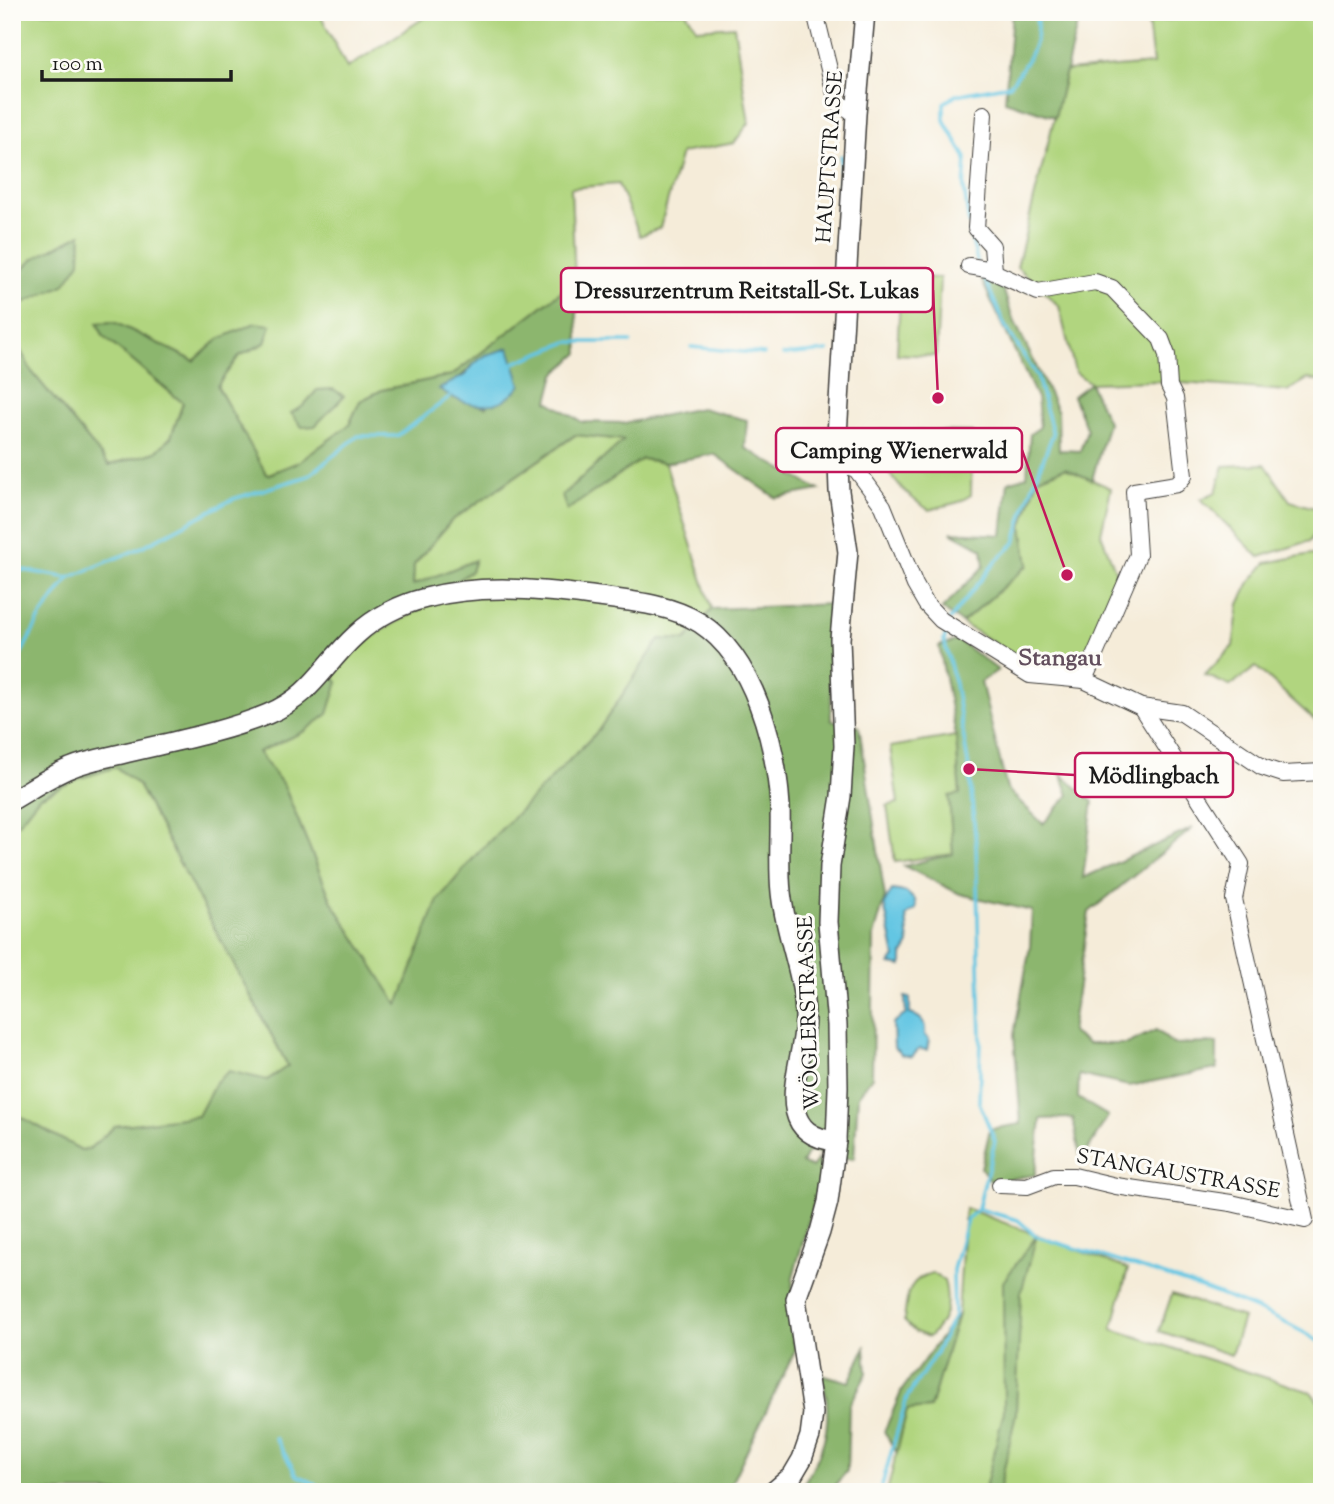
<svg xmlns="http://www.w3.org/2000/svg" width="1334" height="1504" font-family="'Sorts Mill Goudy',serif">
<rect width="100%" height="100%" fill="#fdfcf7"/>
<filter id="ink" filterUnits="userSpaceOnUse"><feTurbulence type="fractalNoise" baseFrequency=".0143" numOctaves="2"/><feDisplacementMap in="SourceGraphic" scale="14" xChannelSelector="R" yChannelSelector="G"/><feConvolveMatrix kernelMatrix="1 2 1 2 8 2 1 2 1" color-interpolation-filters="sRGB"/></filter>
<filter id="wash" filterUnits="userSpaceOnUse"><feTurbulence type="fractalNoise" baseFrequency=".00686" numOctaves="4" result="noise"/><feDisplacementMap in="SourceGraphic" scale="28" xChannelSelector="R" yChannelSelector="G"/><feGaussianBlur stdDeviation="1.57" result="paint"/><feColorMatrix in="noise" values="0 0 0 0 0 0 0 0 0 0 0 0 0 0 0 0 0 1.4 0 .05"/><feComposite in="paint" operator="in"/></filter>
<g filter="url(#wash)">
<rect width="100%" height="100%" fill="#f5ecd9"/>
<g fill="#b1d57f" stroke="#66784e" stroke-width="2">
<polygon points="12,12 319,12 347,68 433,12 686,12 697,29 734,26 749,123 734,143 681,153 660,228 640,236 618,184 571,188 575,281 452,375 382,390 360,401 349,425 299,462 266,475 217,386 239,356 265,343 271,325 219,339 194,361 114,322 98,323 104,337 183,403 171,437 156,452 108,465 32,372 14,339 12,343"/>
<polygon points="1230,12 1322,12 1322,381 1308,379 1287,391 1155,381 1090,383 1075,372 1059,306 1017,267 1066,71 1153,64 1148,22"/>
<polygon points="901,277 940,278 936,356 897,354"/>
<path d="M880 431 972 432 971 495 959 502 929 510C900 492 881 468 871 436Z"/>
<path d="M576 435 625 440 562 495 567 510 642 459 665 463 712 609 686 640 660 639 598 731 477 854 438 900 398 1006 331 900 284 786 258 752 305 731 338 683 332 677C361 639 382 630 422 608L413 586 414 565 451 521Z"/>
<polygon points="1265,464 1290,501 1322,510 1322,519 1310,541 1259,557 1201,499 1216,492 1224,466"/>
<polygon points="1065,468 1111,488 1101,534 1121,585 1080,675 1034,668 962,623 1028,565 1022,527 1038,478"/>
<polygon points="1311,554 1322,561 1322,727 1256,667 1230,686 1205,675 1233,646 1239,604 1250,582 1266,563"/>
<polygon points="956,736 960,795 949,796 953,854 895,862 887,806 898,803 890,747"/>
<polygon points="116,767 138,785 288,1066 267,1080 216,1083 198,1117 115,1126 89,1149 81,1150 12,1112 12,831 39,797 77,779"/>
<polygon points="965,1208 1128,1269 1112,1329 1311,1392 1322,1406 1322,1492 887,1492 907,1410 930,1408 958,1314"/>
<path d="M932 1273 944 1280C950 1303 947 1320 929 1337L915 1332 904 1321C907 1297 906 1280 932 1273Z"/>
<polygon points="1172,1294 1243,1318 1231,1355 1159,1331"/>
</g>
<g fill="#8cb66e" stroke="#546945" stroke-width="2" fill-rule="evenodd">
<polygon points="1012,12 1060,12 1077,25 1055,117 1005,101"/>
<polygon points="81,234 80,262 64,285 12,308 12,280 33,259"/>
<polygon points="981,279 1001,282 1012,316 1058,412 1059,450 1080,451 1087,430 1073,396 1090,383 1108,422 1092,480 1065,468 1038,478 1022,527 1028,565 962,623 942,609 984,566 982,549 951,532 1002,535 1008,482 1027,476 1030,434 1040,427 1037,398"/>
<path d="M575 281 579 353 555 374 548 401 582 422 625 423 701 408 747 420 745 448 819 490 776 498 714 454 665 463 642 459 567 510 562 496 624 440 575 435 451 521 414 565 413 585 475 560 471 571 450 586 320 662 338 682 328 714 305 731 258 752 284 786 331 900 398 1005 438 900 477 854 598 731 660 639 686 640 712 609 832 604 831 720 859 726 885 897 874 936 872 1077 858 1096 854 1159 808 1152 802 1163 812 1168 817 1159 823 1171 793 1277 790 1330 796 1349 727 1492H12V1112L81 1150 89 1149 115 1126 198 1116 216 1082 229 1071 267 1080 288 1066 138 785 116 767 77 779 39 797 12 831 14 338 32 372 109 465 156 452 171 437 183 403 104 337 97 323 114 322 194 361 219 339 255 323 271 325 265 343 239 356 217 386 267 475 299 462 349 425 360 401 382 390 452 375ZM509 348 486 407 450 397 454 381C463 376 468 369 476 362 486 354 497 352 509 348Z"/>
<polygon points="333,389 344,396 315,426 302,427 291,413 303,406 317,390"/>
<polygon points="958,640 998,670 981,682 1007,789 1043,824 1069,795 1061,774 1093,802 1083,878 1193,828 1089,912 1071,1032 1088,1044 1127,1044 1156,1030 1173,1044 1217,1043 1217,1069 1129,1086 1079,1075 1078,1098 1108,1116 1081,1161 1073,1118 1041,1119 1035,1175 991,1182 981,1168 990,1129 1021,1124 1014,1035 1030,946 1032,911 960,894 904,866 953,854 949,796 960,794 956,736 939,646"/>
<polygon points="1037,1235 1021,1293 1016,1413 999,1492 984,1492 1004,1411 1003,1282"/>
<polygon points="958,1314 930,1408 907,1410 897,1453 884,1432 902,1390"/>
<path d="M865 1348 867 1373 849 1406 847 1471 829 1492H797C816 1468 830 1437 827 1406 827 1395 823 1384 821 1374L849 1382Z"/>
</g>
<g fill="#64c6e3" stroke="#407180" stroke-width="2">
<path d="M509 348 521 385C499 414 466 408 439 389L465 375 475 363 486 355Z"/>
<polygon points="892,890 906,892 915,900 916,909 906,916 909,944 902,956 902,966 890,964 895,957 884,904"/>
<path d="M905 997 910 998V1014C922 1017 926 1022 925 1035L929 1039 927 1050 919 1049 912 1057 902 1055 894 1048 893 1023 906 1014Z"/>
</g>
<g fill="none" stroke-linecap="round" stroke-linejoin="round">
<g stroke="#64c6e3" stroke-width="3.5">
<path d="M969 224 964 188 966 158 944 120V103L956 95 1010 85C1027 62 1043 41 1035 12"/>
<polyline points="838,228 841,156"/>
<polyline points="970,232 977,261"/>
<polyline points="836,269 837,242"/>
<polyline points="691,347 764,354"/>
<polyline points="783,355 828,351"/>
<polyline points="514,363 568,342 631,342"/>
<polyline points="12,568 69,578"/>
<polyline points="950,619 996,561 1015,543 1027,501 1053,434 1037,376 1005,326 983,275"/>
<polyline points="12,671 40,618 69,578 138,549 233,499 308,476 358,436 397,436 450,397"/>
<path d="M978 1209 1018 1220 1036 1236C1128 1266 1240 1292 1322 1343"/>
<polyline points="275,1438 297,1475 330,1492"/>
<polyline points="880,1492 907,1397 936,1353 954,1316 953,1270 967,1219 978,1209 995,1141 979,1102 981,1040 976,844 969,769 955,684 944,640 947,630"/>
</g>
</g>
</g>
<g filter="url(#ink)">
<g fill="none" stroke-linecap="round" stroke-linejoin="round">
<defs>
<g id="minor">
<polyline points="815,12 837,102 856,114"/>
<polyline points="984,114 976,228 992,246 994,271"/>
<polyline points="969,266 987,269 1038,292 1095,282 1112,288 1161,339 1167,355 1169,386 1175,398 1184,476 1177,484 1134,491 1138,555 1084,680"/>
<polyline points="837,463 856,469 883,506 915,585 926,604 941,620 1030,675 1084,680 1141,707 1241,864 1234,899 1305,1220 1231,1203 1116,1186 1074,1176 1054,1176 1027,1186 1000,1185"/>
<polyline points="1141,707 1182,713 1262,767 1283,774 1322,772"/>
</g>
<g id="major">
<path d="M12 800C31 789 50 776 70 768 86 761 104 758 121 754 170 742 222 733 268 714 313 695 323 665 356 635 375 617 401 604 426 598 479 584 537 589 591 596 627 601 668 603 700 623 755 659 776 745 780 806 781 834 778 863 781 892 785 934 804 973 805 1016 806 1061 765 1134 836 1141"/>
<polyline points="773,1492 792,1476 802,1459 810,1436 813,1413 796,1299 820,1232 828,1202 836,1141 838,1088 837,1025 828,922 830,866 841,796 844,746 840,639 848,552 839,491 837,436 856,114 865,12"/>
</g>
</defs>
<use href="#minor" stroke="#3d3b38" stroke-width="18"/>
<use href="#major" stroke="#3d3b38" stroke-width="22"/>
<use href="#minor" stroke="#fff" stroke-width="16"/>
<use href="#major" stroke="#fff" stroke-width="19"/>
</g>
</g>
<g text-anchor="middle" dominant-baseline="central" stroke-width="6" stroke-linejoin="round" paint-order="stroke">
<g font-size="21" fill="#1c1c1c" stroke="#fdfcf7">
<text transform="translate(831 157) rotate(-86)">HAUPTSTRASSE</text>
<text transform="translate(810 1013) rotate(-92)">WÖGLERSTRASSE</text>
<text transform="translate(1178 1175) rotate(10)">STANGAUSTRASSE</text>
</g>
<g font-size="24" font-weight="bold" fill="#634f5e" stroke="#fdfcf7">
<text x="1060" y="659">Stangau</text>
</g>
</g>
<path fill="none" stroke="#c2185b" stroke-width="2.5" d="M938 398L933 290M1067 575L1022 450M969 769L1075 775"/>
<g fill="#c2185b" stroke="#fdfcf7" stroke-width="2.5">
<circle cx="938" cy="398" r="7"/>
<circle cx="1067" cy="575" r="7"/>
<circle cx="969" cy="769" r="7"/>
</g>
<g fill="#fdfcf7" stroke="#c2185b" stroke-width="2.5">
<rect x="561" y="268" width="372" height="44" rx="7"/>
<rect x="776" y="428" width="246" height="44" rx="7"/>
<rect x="1075" y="753" width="158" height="44" rx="7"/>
</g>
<g font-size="23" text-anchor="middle" font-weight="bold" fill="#1c1c1c">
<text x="747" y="298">Dressurzentrum Reitstall-St. Lukas</text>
<text x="899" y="458">Camping Wienerwald</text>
<text x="1154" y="783">Mödlingbach</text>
</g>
<rect width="1334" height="1504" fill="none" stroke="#fdfcf7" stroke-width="42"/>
<path d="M42 70v10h189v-10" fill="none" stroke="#1c1c1c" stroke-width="3.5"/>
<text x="52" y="70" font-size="21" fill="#1c1c1c" stroke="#fdfcf7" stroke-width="5" paint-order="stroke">100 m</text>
</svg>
